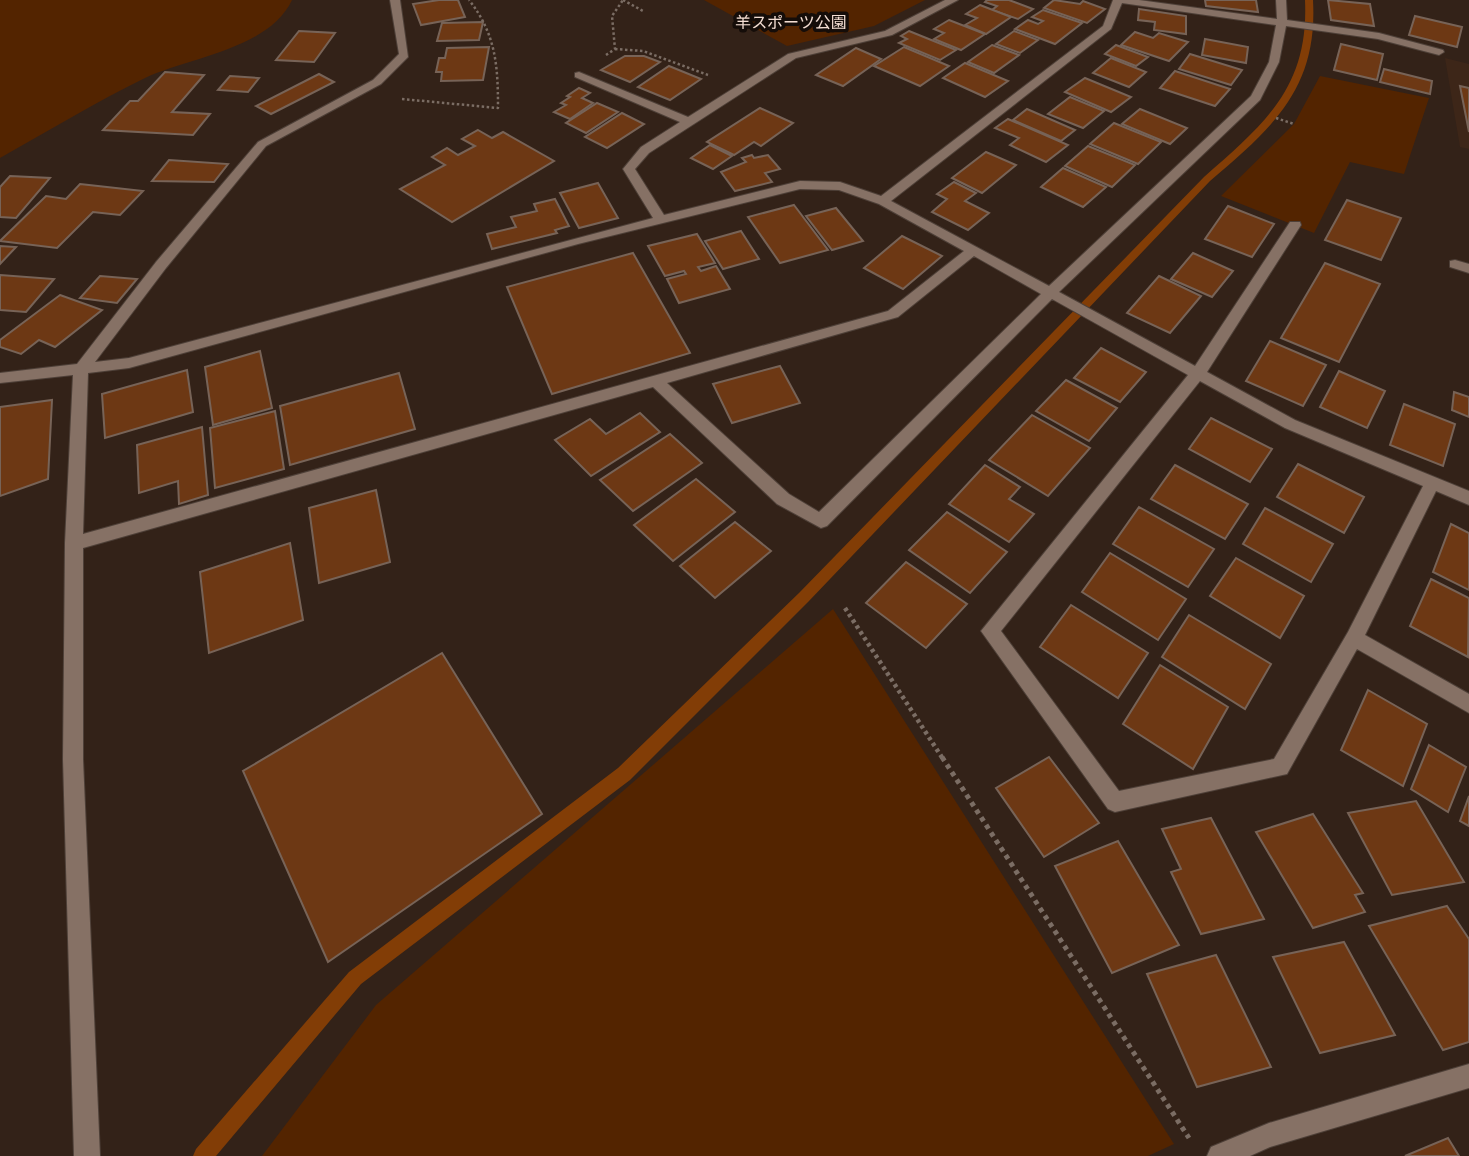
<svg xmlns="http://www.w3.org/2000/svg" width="1469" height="1156" font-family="'DejaVu Sans','Noto Sans JP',sans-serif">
<rect width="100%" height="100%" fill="#332218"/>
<polygon fill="#3d2618" points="1445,58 1469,64 1469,149 1460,147"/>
<g fill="#532400">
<path d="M0 0H292C269 49 190 57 145 78 96 102 48 131 0 158Z"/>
<polygon points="704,0 925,0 874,26 787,46"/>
<polygon points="1320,76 1429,98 1404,174 1350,162 1314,233 1221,196 1294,124"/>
<polygon points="833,609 1174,1144 1148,1156 262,1156 376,1005"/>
</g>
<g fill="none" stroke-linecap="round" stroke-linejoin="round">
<path fill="#823d06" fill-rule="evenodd" d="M1305 0H1313C1318 89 1272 128 1210 181L809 601 630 780 361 984 216 1156H193L196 1149 349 972 618 768 799 593 1204 177C1264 124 1309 88 1305 0Z"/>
</g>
<g fill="#6d3814" stroke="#776357" stroke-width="2">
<polygon points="439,0 458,0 465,17 421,25 413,4"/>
<polygon points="987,0 1009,0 1033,9 1018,19 992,10 997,6 985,2"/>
<polygon points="1054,0 1080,4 1083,1 1105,9 1087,23 1044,8"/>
<polygon points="1205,0 1256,0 1258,12 1206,6"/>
<polygon points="1328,0 1370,4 1374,26 1331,20"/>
<polygon points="980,5 1011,17 986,34 965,25 977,18 966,14"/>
<polygon points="1139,9 1186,16 1186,34 1154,30 1155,22 1138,20"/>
<polygon points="1043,10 1082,23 1055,44 1015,29 1028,20 1038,24 1043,21 1032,17"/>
<polygon points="1415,16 1462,27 1457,47 1409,35"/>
<polygon points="949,20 985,34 961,50 934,39 944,33 934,29"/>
<polygon points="483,22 479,40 437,41 442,23"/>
<polygon points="299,31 335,33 314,62 276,60"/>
<polygon points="909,31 956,50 940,60 899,43 907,39 901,36"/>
<polygon points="1014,31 1038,40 1020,53 996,44"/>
<polygon points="1135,32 1153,38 1159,33 1188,42 1169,61 1121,45"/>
<polygon points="1205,39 1248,47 1246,63 1202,55"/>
<polygon points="1341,44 1383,54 1377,80 1334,70"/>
<polygon points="992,45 1019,55 994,73 968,62"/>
<polygon points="1116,45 1148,57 1136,66 1105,54"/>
<polygon points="489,47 483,80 441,81 442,72 436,72 439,58 445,58 447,48"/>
<polygon points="904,47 949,66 920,86 874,66"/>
<polygon points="856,48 881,59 843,86 816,75"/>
<polygon points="1190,54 1242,70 1231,85 1179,69"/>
<polygon points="625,56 644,56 660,62 630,82 601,70"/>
<polygon points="1111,58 1146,72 1129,87 1093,73"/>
<polygon points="965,63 1008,81 985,97 943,78"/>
<polygon points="669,66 701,79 670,100 638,87"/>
<polygon points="1384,69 1432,81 1430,94 1380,82"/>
<polygon points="1175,71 1230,89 1215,106 1160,88"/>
<polygon points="165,72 204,75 172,112 210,114 193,135 103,130 130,101 138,101"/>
<polygon points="319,74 334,82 271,114 256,106"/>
<polygon points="230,76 259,78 248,92 218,90"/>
<polygon points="1085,78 1131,97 1111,112 1065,92"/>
<polygon points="1460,86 1469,88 1469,132"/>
<polygon points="579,88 590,93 582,98 593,103 570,119 554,112 566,105 561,103 570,97 567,96"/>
<polygon points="1070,97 1104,111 1083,128 1048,114"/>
<polygon points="597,103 618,112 586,133 566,123"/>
<polygon points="760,108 793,123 761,146 754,142 734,155 707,142"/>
<polygon points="1027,109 1075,130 1061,141 1013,120"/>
<polygon points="1140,109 1187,128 1170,144 1122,124"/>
<polygon points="622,113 644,124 607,148 585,137"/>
<polygon points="1008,119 1068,145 1046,162 1010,145 1019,138 995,128"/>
<polygon points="1114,123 1161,142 1138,164 1090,144"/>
<polygon points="478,130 492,138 503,132 554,161 452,222 400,189 445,165 432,157 447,148 458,155 475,146 462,139"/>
<polygon points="710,145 732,156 713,169 691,158"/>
<polygon points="1088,146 1135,165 1112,187 1065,166"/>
<polygon points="986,152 1016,165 982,193 952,178"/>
<polygon points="752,155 754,158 768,155 780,169 765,173 772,182 735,191 721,172 746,162 742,158"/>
<polygon points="169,160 228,164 214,182 152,181"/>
<polygon points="1063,168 1106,187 1083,207 1041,187"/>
<polygon points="10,176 50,178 16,218 0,217 0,187"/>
<polygon points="954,182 976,193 965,201 989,213 968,230 932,212 947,199 937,194"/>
<polygon points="598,183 618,218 579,228 560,193"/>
<polygon points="80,184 143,191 120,215 93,212 57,248 0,241 46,196 66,199"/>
<polygon points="555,199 569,226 555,230 557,233 492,249 487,234 516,227 511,217 537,211 534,204"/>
<polygon points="1347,200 1401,218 1381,260 1325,240"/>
<polygon points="794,205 828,250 780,263 748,217"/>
<polygon points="1228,206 1274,224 1252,257 1205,239"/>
<polygon points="836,208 863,241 832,250 806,216"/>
<polygon points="741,231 759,259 723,269 705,241"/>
<polygon points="697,234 715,263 698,267 701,271 716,266 730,289 679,303 667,279 686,274 684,271 665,276 648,246"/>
<polygon points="902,236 942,256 903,289 864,268"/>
<polygon points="0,246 16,247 0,264"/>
<polygon points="633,253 690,353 552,394 507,287"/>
<polygon points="1193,253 1233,271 1212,297 1171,279"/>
<polygon points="1325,263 1380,284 1339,362 1281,338"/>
<polygon points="0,275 54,279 26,312 0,310"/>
<polygon points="100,276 137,279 117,303 80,298"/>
<polygon points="1159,276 1201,296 1170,333 1127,313"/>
<polygon points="60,295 102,310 55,347 39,340 21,354 0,347 0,340"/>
<polygon points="1270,341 1326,365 1303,406 1246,381"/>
<polygon points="1101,348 1146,372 1120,402 1074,378"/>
<polygon points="260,351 272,408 213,425 205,367"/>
<polygon points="780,366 800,403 732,423 713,384"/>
<polygon points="187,370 193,412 105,438 102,394"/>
<polygon points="1339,371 1385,391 1367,428 1320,407"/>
<polygon points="399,373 415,429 290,465 280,406"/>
<polygon points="1066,380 1117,408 1089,441 1036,411"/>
<polygon points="1454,392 1469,397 1469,417 1452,410"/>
<polygon points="52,400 48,479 0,496 0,407"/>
<polygon points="1404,404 1455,424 1443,466 1390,445"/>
<polygon points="275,411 284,469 215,488 210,428"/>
<polygon points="640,413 660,432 591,476 555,440 590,419 606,434"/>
<polygon points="1032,415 1090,448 1048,496 989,460"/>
<polygon points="1211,418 1272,449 1250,482 1189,449"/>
<polygon points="202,427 208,495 179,504 178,481 139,493 137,445"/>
<polygon points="670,434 702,463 633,511 600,480"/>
<polygon points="1298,464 1364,497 1344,533 1277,497"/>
<polygon points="985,465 1020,487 1009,499 1034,514 1009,542 949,504"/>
<polygon points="1175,465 1248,504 1225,539 1151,499"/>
<polygon points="696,479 735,512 673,561 634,525"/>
<polygon points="376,490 390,562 319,583 309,508"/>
<polygon points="1139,507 1214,549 1188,587 1113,544"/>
<polygon points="1265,508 1333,544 1311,582 1243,544"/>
<polygon points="947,512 1007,552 970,593 909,550"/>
<polygon points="735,522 771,551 715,598 680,566"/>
<polygon points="1451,524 1469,533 1469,590 1433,572"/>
<polygon points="290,543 303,620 209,653 200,572"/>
<polygon points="1110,553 1186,599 1158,640 1082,592"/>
<polygon points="1236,558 1304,596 1280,638 1210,596"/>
<polygon points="906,562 967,604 926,648 866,603"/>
<polygon points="1431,579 1469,598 1468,657 1410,626"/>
<polygon points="1071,605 1148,653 1118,698 1040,647"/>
<polygon points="1189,615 1271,664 1245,709 1162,657"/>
<polygon points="442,653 542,814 328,962 243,771"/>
<polygon points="1160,665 1228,707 1193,769 1123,724"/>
<polygon points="1368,690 1427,724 1403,786 1341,750"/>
<polygon points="1429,745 1466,767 1448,812 1411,789"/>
<polygon points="1049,757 1099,823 1044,857 996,788"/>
<polygon points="1469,796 1469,826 1460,821"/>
<polygon points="1416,801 1464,882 1392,895 1348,813"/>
<polygon points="1313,814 1363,893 1355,895 1365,912 1313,928 1256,832"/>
<polygon points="1211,818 1264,919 1201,934 1171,872 1181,869 1162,829"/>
<polygon points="1118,841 1179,945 1112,973 1055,866"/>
<polygon points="1447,906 1469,939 1469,1042 1443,1050 1369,926"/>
<polygon points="1344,942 1395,1035 1320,1053 1273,957"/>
<polygon points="1216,955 1271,1067 1197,1087 1147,974"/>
<polygon points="1448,1138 1459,1156 1405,1156"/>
</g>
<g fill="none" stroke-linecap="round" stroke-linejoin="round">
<defs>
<g id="minor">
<path d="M390 0H400L408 57 381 84 266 146 166 268 95 362 129 358 653 218 623 169 641 147 680 122 575 77V73L579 72 688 117 788 54 885 31 945 0H958L892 35 796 58 649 153 635 169 664 215 800 181 840 182 881 196 1103 26 1113 0H1139L1277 19 1276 0H1286L1287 20 1379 33 1443 50 1444 52 1439 55 1378 39 1286 26 1279 62 1260 100 1059 292 1195 366 1290 222H1300L1301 225 1207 372 1295 420 1469 491V505L1436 491 1365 635 1469 694V713L1357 649 1287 774 1115 812 1108 809 981 631 1188 375 1052 299 827 526 821 528 777 504 653 387 83 548V759L100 1156H74L63 759 65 543 73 375 0 383V373L77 364 156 262 258 142 373 80 399 54ZM1122 3 1276 25 1269 62 1251 96 1049 286 891 201 1111 29ZM800 189 839 190 879 204 964 251 888 311 83 534 88 373 129 368 578 244ZM974 256 1041 294 819 512 789 494 667 383 898 317ZM1200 381 1285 428 1423 486 1348 632 1274 759 1119 791 1001 631Z"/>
<polygon points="1455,260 1469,264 1469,273 1450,267 1450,261"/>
<polygon points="1469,1064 1469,1088 1270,1147 1250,1156 1207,1156 1211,1147 1269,1123"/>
</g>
</defs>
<use href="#minor" stroke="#4e4038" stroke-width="2"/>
<g stroke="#7b6d64" stroke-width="2.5" stroke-dasharray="2.5 2.5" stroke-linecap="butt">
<polyline points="623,0 643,11"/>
<polyline points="615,49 643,51 708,75"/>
<polyline points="606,55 615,49 612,16 623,0"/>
<path d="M402 99 498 108C498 66 496 34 469 0"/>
<polyline points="1276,118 1294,124"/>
</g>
<polyline stroke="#7b6d64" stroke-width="4.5" stroke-dasharray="3.5 3.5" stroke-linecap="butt" points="845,608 943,759"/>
<polyline stroke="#7b6d64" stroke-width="5" stroke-dasharray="4.5 4.5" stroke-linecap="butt" points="942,757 1189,1138"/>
<use href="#minor" fill="#867165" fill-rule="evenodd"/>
</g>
<g text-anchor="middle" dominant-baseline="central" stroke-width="7" stroke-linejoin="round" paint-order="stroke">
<g font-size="16" fill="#f4ded3" stroke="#150d09">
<text x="791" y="22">羊スポーツ公園</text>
</g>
</g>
</svg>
